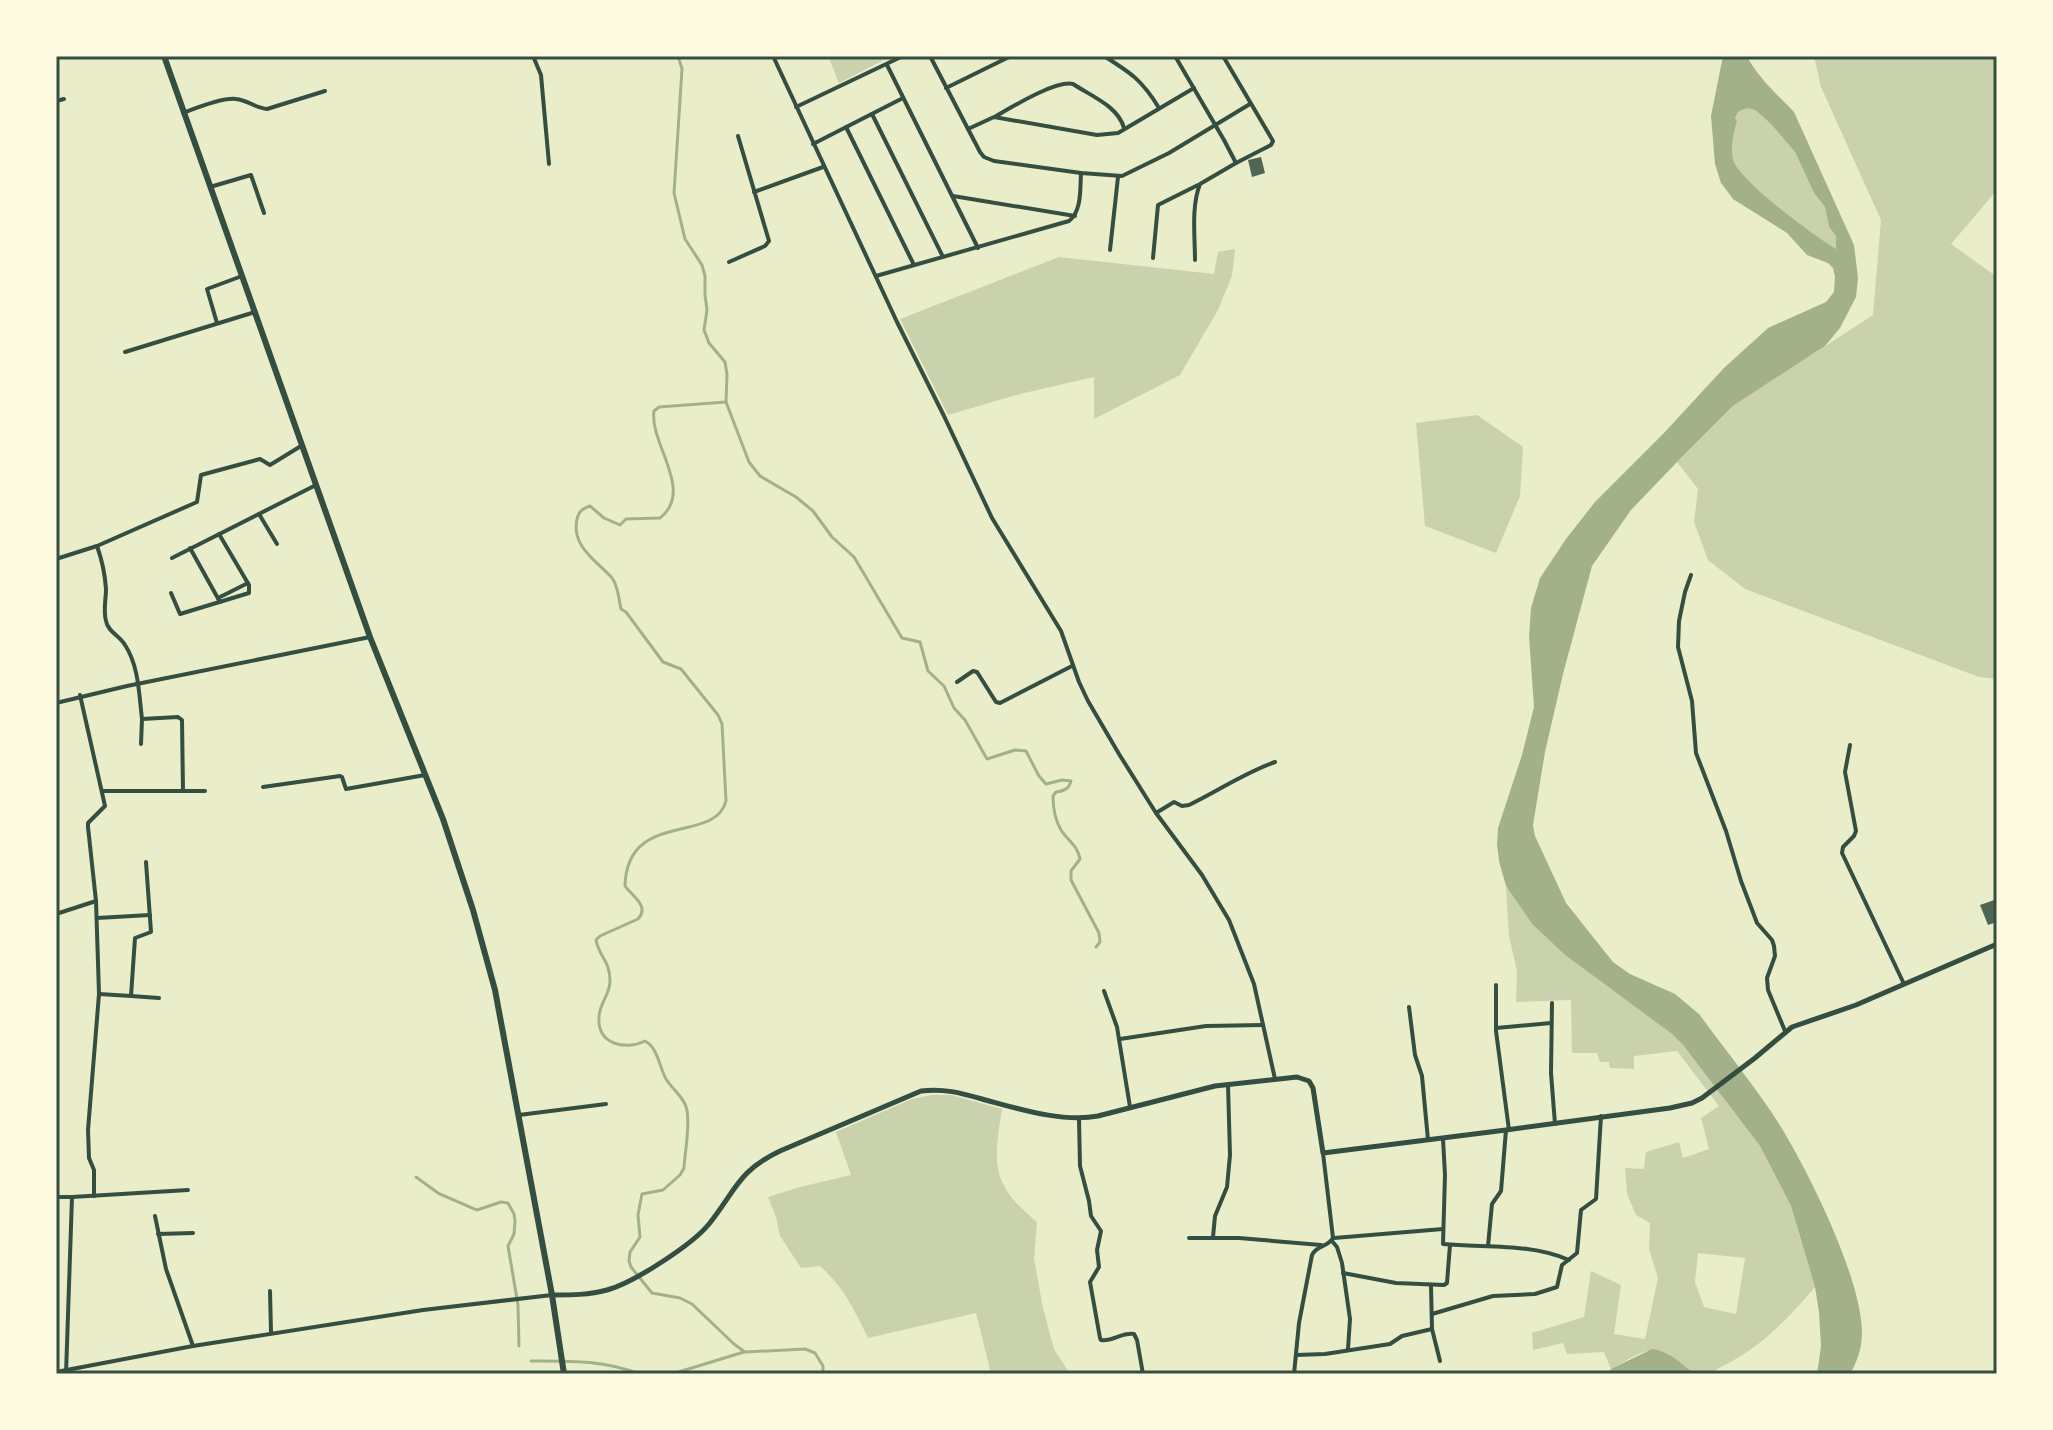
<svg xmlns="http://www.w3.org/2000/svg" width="2053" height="1430" font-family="'Titillium Web',sans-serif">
<rect width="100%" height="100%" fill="#e9edc9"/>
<g fill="#cad2ad" fill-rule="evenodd">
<polygon points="828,56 880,56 882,61 839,83"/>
<polygon points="1814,56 1997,56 1997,190 1951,244 1997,277 1997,679 1979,677 1745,589 1708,560 1694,522 1698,489 1677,462 1733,406 1873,315 1881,220 1821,87"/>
<path d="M1747 108 1755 110 1770 123 1795 152 1814 193 1825 207 1829 227 1836 236V250C1813 233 1739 185 1733 159 1730 147 1734 133 1737 121L1735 118 1738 112Z"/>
<polygon points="1235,249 1232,276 1218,310 1180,375 1094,419 1094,377 1020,394 948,415 900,319 1059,257 1214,274 1218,252"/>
<polygon points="1477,415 1523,447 1520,496 1496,553 1425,526 1416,423"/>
<path d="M1506 886 1532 924 1565 955 1672 1034 1683 1045 1760 1146 1791 1206 1815 1287C1787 1320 1760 1348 1721 1367 1714 1371 1707 1376 1698 1374 1691 1373 1683 1366 1677 1361 1652 1339 1636 1356 1611 1369L1604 1352 1567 1354 1563 1343 1533 1350 1532 1333 1584 1317 1591 1271 1621 1285 1614 1334 1645 1339 1658 1278 1649 1249 1650 1223 1636 1215 1627 1194 1625 1168 1644 1169 1646 1152 1679 1142 1683 1158 1709 1149 1701 1118 1719 1106 1677 1051 1634 1056V1069L1610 1068 1609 1062H1600L1597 1053H1572L1571 1000 1516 1002 1517 971 1509 936ZM1698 1253 1745 1258 1736 1314 1704 1307 1695 1282Z"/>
<path d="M932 1095H951L1002 1109C993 1165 991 1184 1037 1222L1034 1259 1043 1308 1054 1349 1070 1374H991L976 1313 868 1338C855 1311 843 1286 820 1266L801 1268 780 1236 776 1217 768 1197 800 1187 851 1175 836 1132 912 1099Z"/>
</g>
<g fill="#a3b18a" fill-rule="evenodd">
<path d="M1723 56H1747C1758 78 1777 94 1794 112L1854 245 1858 278 1856 297 1840 328 1825 346 1733 406 1677 462 1631 510 1592 566 1563 674 1545 752 1533 825 1535 836 1566 903 1613 962 1630 974 1675 994 1699 1014C1723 1047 1749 1079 1772 1113 1804 1161 1862 1277 1862 1333 1862 1348 1857 1362 1850 1374H1817L1821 1346 1819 1312 1815 1287 1791 1206 1760 1146 1683 1045 1672 1034 1565 955 1532 924 1506 886 1499 861 1497 844 1498 828 1522 755 1534 707 1529 637 1531 608 1540 578 1566 539 1595 502 1663 434 1724 368 1768 328 1826 302 1834 292 1835 277 1833 268 1828 263 1807 255 1787 233 1733 199 1721 183 1715 164 1711 116ZM1747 108 1755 110 1770 123 1795 152 1814 193 1825 207 1829 227 1836 236V249C1815 236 1738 181 1733 159 1730 147 1734 133 1737 121L1735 118 1738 112Z"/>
<path d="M1652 1349C1670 1351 1681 1364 1695 1374H1607L1611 1369Z"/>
</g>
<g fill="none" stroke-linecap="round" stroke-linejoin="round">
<g stroke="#a3b18a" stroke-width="3">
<path d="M678 56 682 69 674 193 685 239 702 265 705 276V295L707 310 704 330 709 343 725 362 727 374 726 402 749 462 760 476 796 497 813 511 832 537 854 557 902 638 920 642 928 671 944 686 954 708 965 720 987 759 1015 750 1026 751 1039 776 1046 784 1062 780 1071 781C1069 789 1064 791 1056 792L1053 796C1053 807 1055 820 1061 830 1068 841 1078 846 1080 859L1071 871V880L1099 933 1100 942 1096 947"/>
<path d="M726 402 659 407 654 411C649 443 695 491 660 518L626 519 620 525 604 518 590 506C582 509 579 511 577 519 571 547 597 561 612 578 618 585 619 600 621 609L626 612 663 662 681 669 718 715 722 724 726 801C715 845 627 809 625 886 632 896 650 906 638 919L600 936 596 940C599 957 610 960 610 981 610 995 599 1004 599 1017 597 1044 625 1051 645 1041 658 1048 659 1066 666 1079 672 1089 685 1098 687 1110 690 1128 685 1150 684 1168L680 1175 663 1190 642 1194 638 1215 640 1237 630 1252 629 1261 631 1267 652 1293 680 1298 692 1304 734 1344 745 1352 805 1349 815 1353 823 1366V1374"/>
<polyline points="416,1177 438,1193 477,1210 501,1202 508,1203 514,1214 515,1221 514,1234 508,1246 518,1305 519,1346"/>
<path d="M531 1361C569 1361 604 1360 639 1374"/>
<polyline points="672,1374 744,1352"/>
</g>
</g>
<g fill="#4f6655">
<polygon points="1261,157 1265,173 1252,177 1248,160"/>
<polygon points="1997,899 1997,922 1988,925 1980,905"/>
</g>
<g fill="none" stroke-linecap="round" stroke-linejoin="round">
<g stroke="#344e41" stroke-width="4">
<polyline points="533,56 541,75 549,164"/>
<polyline points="773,56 897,322 944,416 992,518 1061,631 1079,682 1088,701 1119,754 1156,813 1202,875 1229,920 1254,984 1275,1079"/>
<polyline points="930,56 980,152 984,157 994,161 1081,173 1122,176 1169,153 1250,104"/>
<path d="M1104 56C1131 73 1142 80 1159 108"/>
<path d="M1175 56 1224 140 1236 163 1200 184C1191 207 1195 236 1195 260"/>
<polyline points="1223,56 1273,141 1271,145 1236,163"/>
<polyline points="887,65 978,248"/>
<polyline points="946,88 1011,56"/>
<polyline points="56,101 64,99"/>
<polyline points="796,107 903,56"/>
<path d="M183 113C196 108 223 97 236 99 247 100 256 108 267 109L325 91"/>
<polyline points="872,114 943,257"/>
<path d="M996 116C1012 107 1056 80 1073 84 1091 96 1118 106 1124 128"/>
<polyline points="846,127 914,265"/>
<polyline points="968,129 994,117 1097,135 1118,133 1194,88"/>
<polyline points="813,144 903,98"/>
<polyline points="210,187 251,175 264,213"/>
<polyline points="754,192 823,167"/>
<polyline points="953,196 1075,216"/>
<polyline points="1110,250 1118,177"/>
<polyline points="1153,258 1158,205 1198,185"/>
<polyline points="729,262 765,246 769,241 738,136"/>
<path d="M876 276 1069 221C1082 211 1080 189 1081 173"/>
<polyline points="217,323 207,289 242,276"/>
<polyline points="125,352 255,312"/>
<polyline points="259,514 277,544"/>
<path d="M97 546C102 560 105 574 106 589 106 599 103 611 106 621 108 632 120 636 125 645 139 666 139 695 142 719"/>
<polyline points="190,548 220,602"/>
<polyline points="172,558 316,485"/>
<polyline points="56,559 97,546 197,502 201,475 260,459 270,465 301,446"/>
<polyline points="1691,575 1685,592 1679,621 1678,647 1692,701 1696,753 1726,831 1741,881 1754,915 1757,923 1772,940 1774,946 1775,956 1767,978 1768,990 1785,1031"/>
<polyline points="171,593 180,614 249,593 249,585 219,534"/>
<polyline points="218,598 248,583"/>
<polyline points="957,682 973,671 977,672 996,702 1000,703 1072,666"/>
<polyline points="80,695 105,806 88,823 88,827 96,901 99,994 88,1130 89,1158 94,1170 94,1196"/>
<polyline points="56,703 127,686 370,637"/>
<polyline points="141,744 142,719 178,717 182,720 183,791"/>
<polyline points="1850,745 1845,772 1856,831 1854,836 1843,847 1842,853 1904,984"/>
<polyline points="263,787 340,776 342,777 346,789 425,775"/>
<polyline points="102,791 205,791"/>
<path d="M1156 813 1174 802 1182 806 1189 805C1218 791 1244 773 1275 762"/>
<polyline points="56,914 96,901"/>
<polyline points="97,918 150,915"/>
<polyline points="1496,985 1496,1031 1509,1130"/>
<polyline points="1104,991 1117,1027 1130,1107"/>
<polyline points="99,994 131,996 135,938 151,932 146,862"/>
<polyline points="131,996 159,998"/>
<polyline points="1552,1003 1551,1073 1555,1124"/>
<polyline points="1409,1007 1415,1055 1422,1076 1428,1140"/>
<polyline points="1496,1028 1551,1023"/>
<polyline points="1120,1039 1206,1026 1263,1025"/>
<polyline points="519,1115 606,1104"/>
<path d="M1079 1119 1080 1166 1089 1201 1091 1216 1101 1231 1097 1250 1099 1267 1090 1282 1100 1338 1101 1340C1112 1342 1122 1332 1134 1334L1137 1340 1143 1374"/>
<path d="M1443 1139 1445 1175 1443 1244C1485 1248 1530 1243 1569 1260"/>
<polyline points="56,1197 72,1197 66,1374"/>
<polyline points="72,1197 188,1190"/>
<polyline points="155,1216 166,1269 193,1346"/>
<polyline points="158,1234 193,1233"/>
<polyline points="1213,1237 1215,1216 1227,1187 1230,1155 1228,1085"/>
<polyline points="1189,1238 1239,1238 1321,1245"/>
<polyline points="1334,1238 1443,1229"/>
<polyline points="1332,1241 1337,1247 1342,1263 1350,1319 1348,1349"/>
<polyline points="1488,1246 1492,1204 1501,1191 1506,1130"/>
<polyline points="1343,1273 1396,1283 1444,1285 1447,1283 1450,1245"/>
<polyline points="1431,1286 1432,1329 1440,1361"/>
<polyline points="270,1291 271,1332"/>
<polyline points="1432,1314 1493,1296 1535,1294 1557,1287 1562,1265 1577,1253 1581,1210 1596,1199 1601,1116"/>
<polyline points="1296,1355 1325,1354 1390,1344 1402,1336 1432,1329"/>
<polyline points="56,1372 193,1346 423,1310 552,1295"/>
<path d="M1294 1374 1299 1323 1312 1255C1317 1245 1328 1247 1333 1238L1323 1153"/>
</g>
<path stroke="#344e41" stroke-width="5" d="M552 1295C571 1295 589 1295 607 1290 633 1283 692 1245 709 1224 736 1190 738 1171 780 1151L921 1091C943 1088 961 1093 982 1099 1016 1108 1062 1123 1098 1116L1215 1086 1297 1077 1309 1081 1313 1088 1323 1153 1506 1130 1670 1108 1692 1103 1702 1098 1755 1058 1792 1027 1856 1005 1997 944"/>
<polyline stroke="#344e41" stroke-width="6" points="164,56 370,637 443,819 473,910 495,990 552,1295 564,1374"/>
</g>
<rect width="2053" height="1430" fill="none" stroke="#fefae0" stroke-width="116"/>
<rect x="58" y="58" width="1937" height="1314" fill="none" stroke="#344e41" stroke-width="3"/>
</svg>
